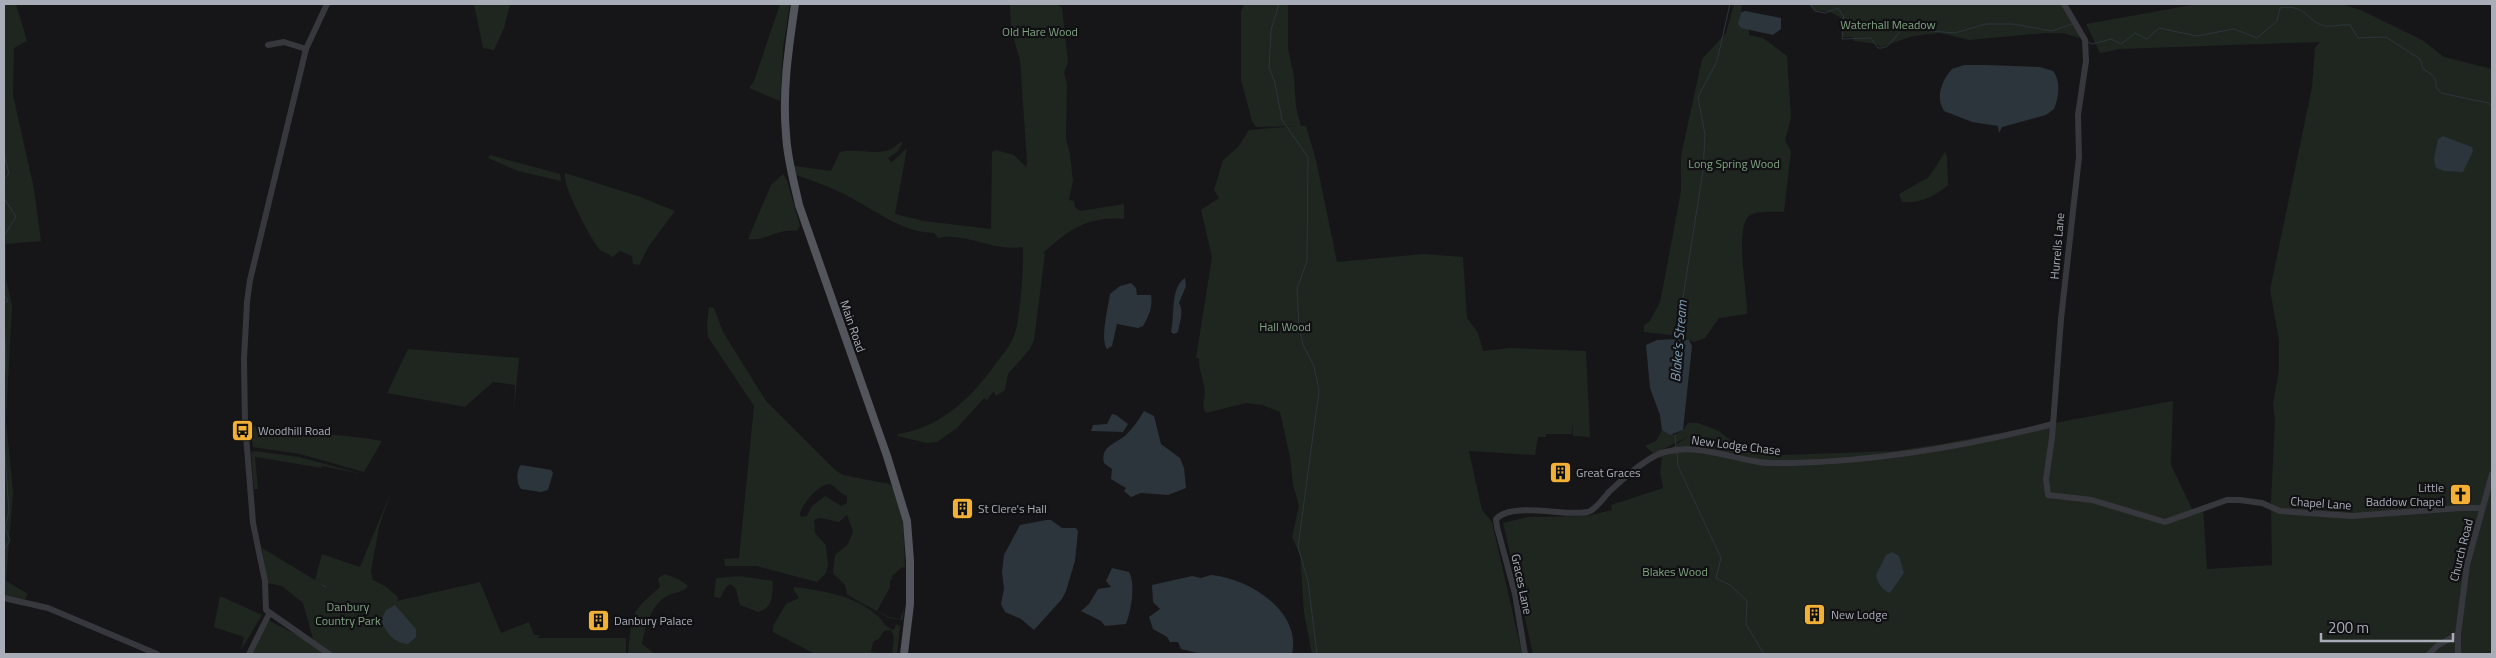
<svg xmlns="http://www.w3.org/2000/svg" width="2496" height="658" font-family="'Titillium Web',sans-serif">
<rect width="100%" height="100%" fill="#161618"/>
<g fill="#1e261f" fill-rule="evenodd">
<polygon points="4,4 16,4 27,41 14,48 13,95 34,189 41,241 6,244 6,279 12,306 6,420 13,492 6,581 28,594 25,599 14,598 4,602"/>
<polygon points="474,4 510,4 504,28 494,50 483,48"/>
<polygon points="780,4 790,4 783,49 780,101 749,88 754,81"/>
<path d="M1010 4H1057L1062 8 1068 62 1064 73 1067 84 1066 139 1070 154 1073 181 1069 200 1074 201 1075 207 1080 211 1124 204V219C1087 216 1069 230 1043 253L1045 254 1034 340 1030 349 1008 374 1005 390 996 396 994 391 987 400 984 398 957 428 937 442 927 443 897 436 898 434C941 428 973 396 997 362 1004 353 1012 343 1015 333 1020 319 1024 265 1023 249L1022 247C992 252 967 232 938 238L934 233C901 232 875 210 846 195 830 187 813 181 796 175L794 166 831 171 840 152C857 148 873 155 889 150 896 148 896 143 903 142L897 152 888 158 891 162 893 161 907 148 895 214 924 221 991 229 992 152 996 150 1014 155 1026 167 1027 162 1020 60 1011 29Z"/>
<path d="M1244 4H1288V48L1294 76 1296 107 1301 126H1306L1316 160 1337 262 1424 254 1463 257 1467 318 1478 333 1483 351 1510 348 1586 351 1590 437 1573 436 1572 422V434H1546V437H1538L1535 455 1469 451 1482 510 1492 522 1522 654H1312L1304 613 1300 555 1292 537 1299 506 1293 485 1290 457 1280 412 1262 405 1246 403 1206 413C1200 404 1207 396 1204 386 1202 373 1199 373 1199 358H1196L1212 257 1201 210 1219 198 1214 190 1223 160 1238 147 1249 130 1297 126 1256 127 1252 121 1241 80V12Z"/>
<path d="M1734 4H1742C1738 16 1751 23 1749 35L1763 38 1787 56 1791 118 1785 140 1791 151 1784 212C1775 212 1756 210 1749 216 1734 230 1748 293 1747 314L1719 318 1705 338 1694 342 1679 336 1644 332V325L1650 321 1660 302 1664 282 1681 191V156L1702 59 1726 33Z"/>
<path d="M1809 4H2064L2081 33 2079 38 2063 33H2046L1969 40 1940 33 1913 36 1881 47 1876 44 1854 41 1852 37H1843L1841 33 1845 24C1840 14 1827 10 1815 11Z"/>
<polygon points="2197,4 2341,4 2361,10 2422,40 2444,57 2492,69 2492,654 1533,654 1503,523 1527,517 1587,516 1612,510 1611,505 1663,488 1660,472 1662,458 1658,457 1687,437 1654,454 1645,446 1656,441 1662,430 1674,435 1683,430 1688,423 1698,423 1719,431 1745,452 1783,455 1894,451 1941,444 2173,401 2171,465 2193,511 2203,506 2207,569 2272,565 2271,502 2275,419 2273,404 2279,370 2279,340 2270,290 2312,87 2315,48 2320,42 2120,49 2100,53 2086,24"/>
<path d="M1945 152 1947 156 1948 185C1936 196 1919 204 1902 202L1899 194 1929 177Z"/>
<polygon points="490,155 560,174 561,181 518,171 488,158"/>
<path d="M565 173 638 196 675 211 649 246 639 265 633 264 632 256 620 251 613 257C609 254 602 252 599 249 590 237 562 186 565 173Z"/>
<path d="M783 174 787 180 800 226 797 231C779 228 764 242 748 239L771 185Z"/>
<path d="M709 307 714 308 723 332 766 401 835 470 843 475 889 484 893 487 903 518 905 567 901 568 891 577 893 579 890 580V587L877 611 889 617 900 619 904 608 903 620 889 618 851 597 847 594 845 585 833 573 835 555 848 544 851 537 853 531 847 515 839 522 820 518 814 520 815 533 826 545 828 565 826 573 817 582 756 566H725L724 559 739 558 754 406 708 337 707 324ZM829 484C837 486 839 494 847 496V503L841 506 825 496 812 506 807 516 801 517 800 513C804 502 817 486 829 484Z"/>
<polygon points="408,349 519,358 514,412 515,385 493,382 465,407 387,393"/>
<polygon points="250,426 364,438 382,441 364,472 300,454 253,447"/>
<polygon points="254,451 299,457 362,474 322,466 322,468 255,457 258,489 254,489 251,452"/>
<polygon points="391,492 379,527 371,571 373,580 385,586 398,597 397,601 480,582 501,633 529,622 534,635 541,635 537,638 626,638 626,654 333,654 313,639 303,603 282,586 267,583 262,548 315,580 322,554 360,567"/>
<path d="M665 574 680 580 688 586C682 594 675 591 667 596 651 604 645 628 642 644L655 654H628C633 613 628 615 660 587L658 578Z"/>
<path d="M740 576 773 581C772 594 774 608 758 612L740 605 736 589 731 584 726 587 720 598 714 597 716 578Z"/>
<path d="M794 587C824 591 854 595 878 616 885 623 884 627 894 630L896 624 900 626 897 654H892L894 637 891 630 884 631 879 639 873 642 871 652 886 654H815L773 632V626L786 604 799 598 794 590Z"/>
<polygon points="220,596 262,615 241,650 244,637 214,627"/>
<polygon points="268,620 301,637 326,654 250,654"/>
</g>
<g fill="#2c353c">
<polygon points="1745,11 1781,18 1781,29 1773,35 1741,28 1738,24 1741,13"/>
<path d="M1987 65 2040 67 2053 71C2061 81 2059 97 2054 109L2046 115 2002 127 1999 133 1998 126 1972 122 1944 111C1935 97 1942 80 1952 69L1964 65Z"/>
<polygon points="2443,136 2472,147 2473,151 2463,172 2444,171 2436,168 2434,159 2438,139"/>
<path d="M1185 278 1186 286 1179 303C1184 311 1180 321 1178 332L1174 334 1171 332C1175 315 1170 288 1185 278Z"/>
<path d="M1131 283 1136 288 1137 295H1151C1153 306 1149 316 1143 326L1138 328 1117 324 1112 346 1107 349C1100 339 1108 308 1110 294L1120 286Z"/>
<polygon points="1679,339 1689,340 1692,346 1683,430 1670,435 1662,430 1660,415 1650,388 1646,345 1657,340"/>
<path d="M1144 411 1154 416 1161 444 1180 458 1184 468 1186 488 1168 495 1141 493 1131 497 1124 491 1126 488 1111 479 1112 469 1104 463C1100 445 1117 444 1127 434 1134 427 1139 419 1144 411Z"/>
<polygon points="1112,414 1116,415 1128,424 1123,432 1091,431 1093,425 1107,424"/>
<path d="M521 465 551 470 553 473 548 490 541 492 521 489C516 483 516 470 521 465Z"/>
<polygon points="1046,520 1051,520 1062,528 1076,528 1078,531 1075,561 1066,591 1062,599 1034,630 1021,619 1005,612 1001,604 1004,589 1002,572 1004,555 1020,525"/>
<path d="M1892 552 1899 556 1904 573 1890 593C1883 591 1877 582 1876 575L1886 555Z"/>
<path d="M1112 568 1129 572C1136 584 1131 612 1126 624L1105 626 1101 621 1081 611 1089 604 1098 589 1111 587 1106 581Z"/>
<path d="M1211 575C1248 578 1302 611 1292 654H1202L1181 649 1178 642H1170L1167 637 1153 629 1149 617 1160 609 1153 602 1152 585 1192 576 1201 578Z"/>
<path d="M395 605 416 629V637L408 644C394 643 386 633 381 620L386 610Z"/>
</g>
<g fill="none" stroke-linecap="round" stroke-linejoin="round">
<g stroke="#2c353c" stroke-width="1">
<polyline points="1279,4 1271,30 1269,67 1275,83 1282,120 1308,157 1307,261 1297,289 1299,326 1303,345 1314,366 1319,391 1298,547 1308,581 1317,654"/>
<path d="M1810 4 1815 11 1825 13 1838 8 1844 17 1842 39 1871 38 1878 48C1896 50 1894 24 1919 21L1931 31 1955 33 1986 24H2013L2052 31 2072 24"/>
<path d="M2088 42 2092 44 2111 39 2121 44 2135 33 2147 39 2159 28 2197 36 2234 29 2257 38 2277 21 2280 8C2307 3 2308 24 2326 26 2334 27 2342 24 2350 25L2358 38 2386 37 2420 59 2423 69C2431 74 2437 76 2436 87L2441 93 2488 103 2492 106"/>
<polyline points="4,154 9,174 4,179"/>
<polyline points="4,198 16,217 4,236"/>
<polyline points="4,294 8,301 4,303"/>
<polyline points="4,317 6,358 4,382"/>
<polyline points="1676,341 1703,171 1705,135 1698,97 1717,61 1730,4"/>
<polyline points="1675,435 1676,448"/>
<polyline points="4,439 9,512 5,528 10,540 4,550"/>
<polyline points="1677,452 1678,466 1721,558 1716,578 1730,585 1747,601 1746,624 1764,654"/>
<polyline points="322,585 326,587"/>
</g>
<g stroke="#37383d" stroke-width="6">
<polyline points="327,4 306,49 250,280 247,302 244,359 245,423 253,523 265,581 266,610 329,654"/>
<polyline points="2064,4 2085,40 2086,61 2078,115 2079,157 2061,319 2052,438 2046,479 2048,495 2092,500 2165,522 2227,500 2240,500 2262,503 2280,511 2352,516 2460,508 2482,508"/>
<polyline points="268,45 284,42 306,49"/>
<polyline points="4,598 48,608 157,654"/>
<polyline points="249,654 269,614"/>
<path d="M1525 654 1515 594 1497 527 1496 519C1512 501 1566 517 1588 512 1597 509 1604 497 1610 491 1621 480 1650 455 1665 452 1695 444 1725 456 1754 461 1766 464 1780 463 1792 463 1880 461 1967 446 2053 424"/>
<polyline points="2429,654 2437,646 2458,634"/>
<polyline points="2458,654 2458,634 2467,565 2492,474"/>
</g>
<path stroke="#53555c" stroke-width="8" d="M795 4C789 46 782 90 786 134 787 158 794 182 799 205L887 456 907 521 910 561V604L904 654"/>
</g>
<defs>
<symbol id="bus-square" viewBox="-11 -11 22 22"><rect x="-9" y="-9" width="18" height="18" rx="4" fill="#f2b134" stroke="#111113"/><path d="M-5-6H5V4H4V6H2V4H-2V6H-4V4H-5ZM-3.5-4V0h7V-4ZM-3.5 1.2v1.5H-2V1.2ZM2 1.2v1.5H3.5V1.2Z" fill="#111"/></symbol>
<symbol id="building-square" viewBox="-11 -11 22 22"><rect x="-9" y="-9" width="18" height="18" rx="4" fill="#f2b134" stroke="#111113"/><path d="M-4-6H4V6H1V3H-1V6H-4ZM-2.5-4.3h1.7v1.8h-1.7ZM.8-4.3h1.7v1.8H.8ZM-2.5-1h1.7V.8h-1.7ZM.8-1h1.7V.8H.8Z" fill="#111"/></symbol>
<symbol id="church-square" viewBox="-11 -11 22 22"><rect x="-9" y="-9" width="18" height="18" rx="4" fill="#f2b134" stroke="#111113"/><path d="M-1.2-6h2.4v3.5h3.3v2.4h-3.3V6h-2.4V-.1h-3.3v-2.4h3.3Z" fill="#111"/></symbol>
</defs>
<g fill-rule="evenodd">
<use href="#bus-square" x="230" y="418" width="25" height="25"/>
<use href="#building-square" x="1548" y="460" width="25" height="25"/>
<use href="#church-square" x="2448" y="482" width="25" height="25"/>
<use href="#building-square" x="950" y="496" width="25" height="25"/>
<use href="#building-square" x="1802" y="602" width="25" height="25"/>
<use href="#building-square" x="586" y="608" width="25" height="25"/>
</g>
<g text-anchor="middle" dominant-baseline="central" stroke-width="4.5" stroke-linejoin="round" paint-order="stroke">
<g font-size="12" fill="#7fa381" stroke="#111113">
<text x="1888" y="24">Waterhall Meadow</text>
<text x="1040" y="31">Old Hare Wood</text>
<text x="1734" y="163">Long Spring Wood</text>
<text x="1285" y="326">Hall Wood</text>
<text x="1675" y="571">Blakes Wood</text>
<text x="348" y="606">Danbury<tspan x="348" dy="14">Country Park</tspan></text>
</g>
<g font-size="12" fill="#a8adb8" stroke="#111113">
<text transform="translate(2057 246) rotate(-85)">Hurrells Lane</text>
<text transform="translate(853 326) rotate(71)">Main Road</text>
<text transform="translate(1736 445) rotate(7)">New Lodge Chase</text>
<text transform="translate(2321 503) rotate(4)">Chapel Lane</text>
<text transform="translate(2461 550) rotate(-76)">Church Road</text>
<text transform="translate(1522 584) rotate(78)">Graces Lane</text>
</g>
<g font-size="12" fill="#a8adb8" stroke="#111113" text-anchor="start">
<text x="258" y="430">Woodhill Road</text>
<text x="1576" y="472">Great Graces</text>
<text x="2444" y="487" text-anchor="end">Little<tspan x="2444" dy="14">Baddow Chapel</tspan></text>
<text x="978" y="508">St Clere's Hall</text>
<text x="1831" y="614">New Lodge</text>
<text x="614" y="620">Danbury Palace</text>
</g>
<g font-size="14" font-style="italic" fill="#7f9bb3" stroke="#111113">
<text transform="translate(1678 341) rotate(-85)">Blake's Stream</text>
</g>
</g>
<rect width="2496" height="658" fill="none" stroke="#a8adb8" stroke-width="10"/>
<path d="M2321 633v8h132v-8" fill="none" stroke="#a8adb8" stroke-width="2.5"/>
<text x="2328" y="633" font-size="15" fill="#a8adb8" stroke="#111113" stroke-width="4" paint-order="stroke">200 m</text>
</svg>
